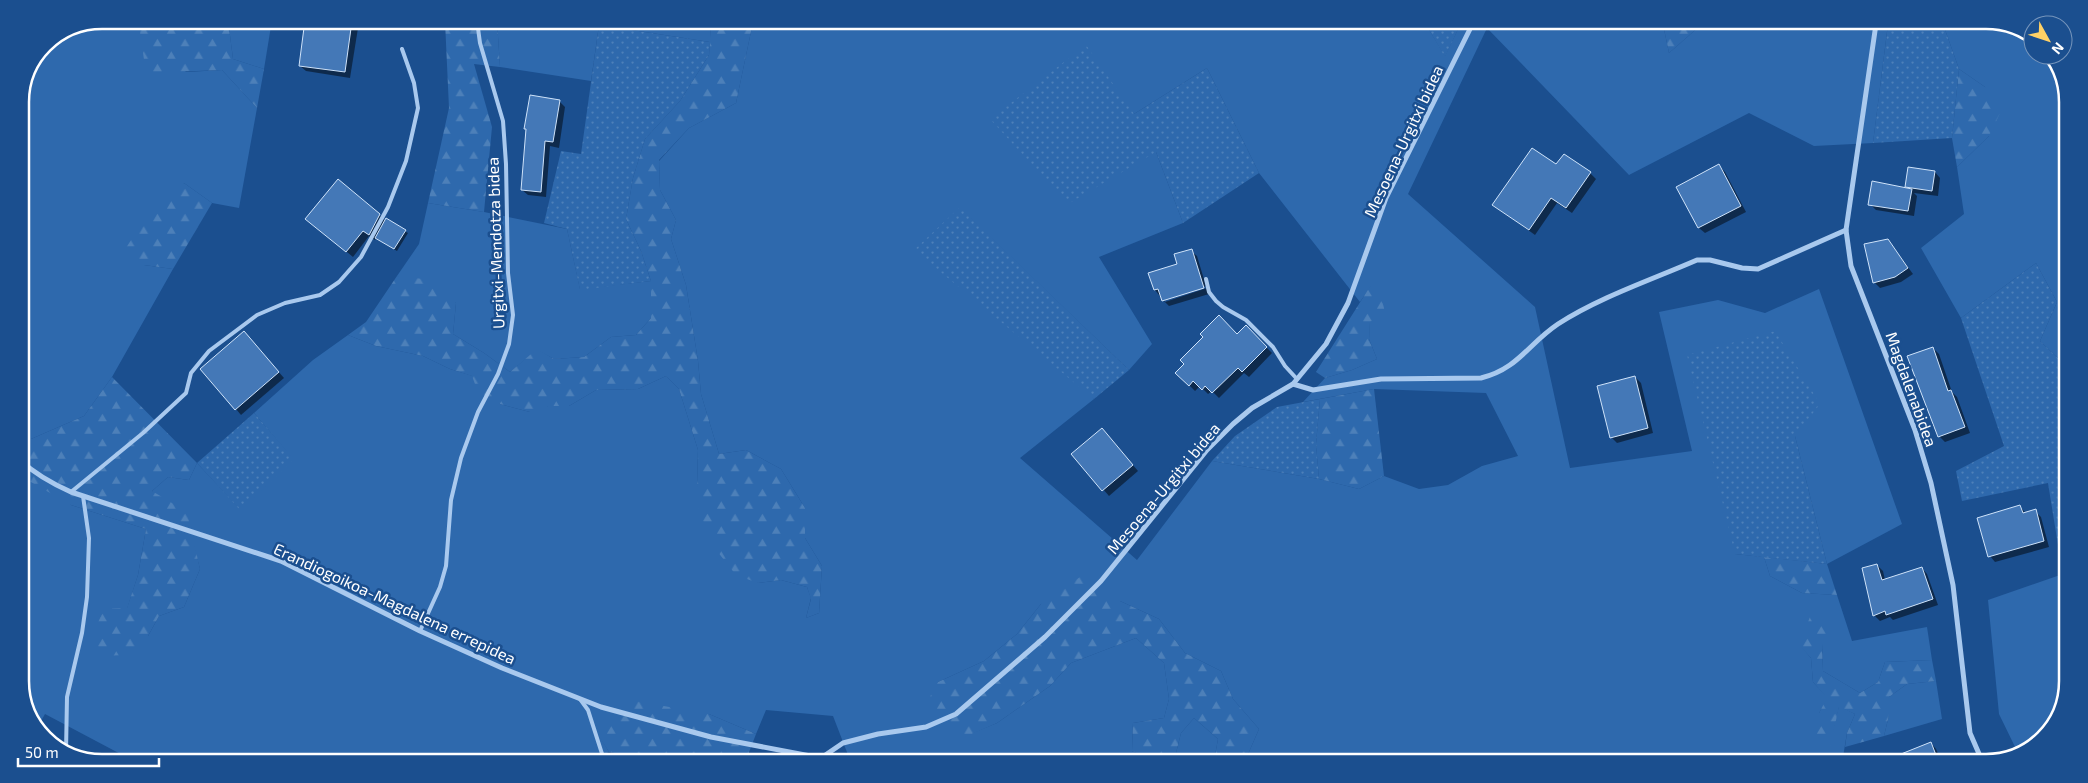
<svg xmlns="http://www.w3.org/2000/svg" width="2088" height="783" font-family="'Exo 2',sans-serif">
<defs>
<pattern id="forest-firs" width="22" height="20" patternUnits="userSpaceOnUse" patternTransform="scale(1.25)"><rect width="22" height="20" fill="#2e69ad"/><path d="M5 1l3.5 6h-7zM16 11l3.5 6h-7z" fill="#4d80b9"/></pattern>
<pattern id="park-dots" width="8" height="8" patternUnits="userSpaceOnUse" patternTransform="scale(1.25)"><rect width="8" height="8" fill="#2e69ad"/><path d="M2 2h.1M6 6h.1" fill="none" stroke="#4d80b9" stroke-width="1.8" stroke-linecap="round"/></pattern>
</defs>
<rect width="100%" height="100%" fill="#1b4f8f"/>
<g fill="#2e69ad" fill-rule="evenodd">
<path d="M101 20H140L139 26 186 72 222 70 257 108 239 208 212 203 184 183 144 265 173 269 112 377 84 416 31 439 71 505 146 529 138 575 127 609 148 636 159 616 184 607 200 569 194 546 152 491 168 477 189 480 197 463 241 510 293 459 254 413 313 360 348 335 376 346 423 356 450 369 473 376 500 404 530 412 548 406H569L596 390 638 389 666 376 679 389 698 450 697 486 758 583 781 580 807 587 811 598 806 618 819 613 822 566 805 538V508L781 469 746 450 719 454 701 394 698 361 686 285 671 239 676 220 660 190 659 161 689 128 736 103 753 22 1425 23 1445 56 1461 23 1668 24 1664 29 1669 53 1702 24H1888L1873 143 1814 146 1749 113 1629 175 1487 28 1408 194 1535 307 1570 468 1692 451 1659 312 1718 300 1765 313 1819 289 1902 524 1827 564 1795 436 1774 331 1735 554 1764 557 1770 576 1802 593 1837 595 1852 641 1927 627 1932 660 1885 662 1878 682 1860 693 1823 671 1822 644 1800 645 1811 658 1813 682 1828 698 1819 713 1827 754 1839 706 1855 714 1847 733 1842 763 1245 761 1259 729 1233 699 1221 671 1185 653 1159 619 1120 601 1041 604 1017 634 984 661 938 682 958 739 997 723 1050 686 1071 663 1136 638 1164 663 1169 699 1164 718 1133 723 1132 751 1152 761H1006L1000 755 999 761 850 760 833 716 766 710 756 734 709 714 596 730 609 752 590 760 130 759 45 714 36 730 20 687V96L44 44ZM1207 68 1259 173 1360 302 1371 286 1369 339 1377 359 1352 370 1325 378 1303 402 1374 389 1486 393 1518 456 1482 466 1448 485 1419 489 1384 476 1359 489 1319 479 1212 461 1137 560 1020 458 1094 399 960 208 1129 370 1152 344 1099 257 1183 223 1156 152 1134 114Z"/>
<polygon points="228,20 272,20 264,69 233,59"/>
<polygon points="497,21 711,21 710,42 599,25 591,81 500,67"/>
<polygon points="1943,24 2013,24 2033,39 2033,55 2052,55 2068,96 2066,366 2040,341 2057,302 2036,263 1961,318 1921,248 1964,214 1957,167 1989,136 1985,87 1959,69"/>
<polygon points="428,203 484,212 567,229 580,289 651,281 651,318 636,335 611,337 584,357 554,359 537,350 510,372 484,353 453,334 456,303 397,276 419,244"/>
<polygon points="2065,534 2064,708 2032,749 2018,753 1999,714 1988,600 2063,574 2057,539"/>
<polygon points="1936,681 1942,719 1884,736 1889,715 1889,697 1907,684"/>
<polygon points="1194,718 1218,739 1214,761 1174,761 1181,733"/>
</g>
<g fill="url(#forest-firs)">
<polygon points="140,20 228,20 233,59 264,69 257,108 222,70 146,73 139,26"/>
<polygon points="445,21 497,21 500,67 474,64 492,127 484,212 428,203 449,108"/>
<polygon points="711,21 753,22 736,103 689,128 659,160 660,190 676,220 671,239 686,285 698,361 701,394 719,454 746,450 781,469 805,508 805,538 822,566 819,613 806,618 811,599 807,587 781,580 758,583 736,575 717,551 699,512 697,486 698,450 679,389 666,376 638,389 596,390 569,406 548,406 533,424 530,412 500,404 478,392 472,376 450,369 423,356 376,346 348,335 366,322 397,276 432,280 456,303 453,334 484,353 510,372 537,349 554,359 584,357 611,337 636,335 651,318 651,281 641,251 626,219 633,178 645,139 680,101 709,55"/>
<polygon points="1668,24 1702,24 1669,53 1664,29"/>
<polygon points="1959,69 1985,87 2003,107 1989,136 1957,167 1952,138"/>
<polygon points="184,183 212,203 173,269 144,265 124,251 157,200"/>
<polygon points="1371,285 1381,294 1385,313 1370,322 1369,339 1377,359 1352,370 1325,378 1316,372"/>
<polygon points="112,377 197,463 189,480 168,477 152,491 187,512 200,569 184,607 159,616 148,636 125,655 101,656 94,631 104,609 127,608 138,575 146,529 71,505 24,478 31,439 84,416"/>
<polygon points="1374,389 1384,476 1359,489 1319,479 1316,444 1320,399"/>
<polygon points="1764,557 1827,564 1837,595 1802,593 1770,576"/>
<polygon points="1080,577 1120,601 1159,619 1185,653 1221,671 1233,699 1259,729 1245,761 1214,761 1218,739 1194,718 1181,733 1174,761 1152,761 1132,751 1133,723 1164,718 1169,699 1164,663 1136,638 1071,663 1050,686 997,723 958,740 924,708 938,682 984,661 1017,634 1041,604"/>
<polygon points="1810,617 1833,623 1822,644 1823,671 1860,693 1878,682 1885,662 1932,660 1936,681 1907,684 1889,697 1889,715 1884,736 1845,747 1847,733 1855,714 1839,707 1828,755 1814,739 1819,713 1827,698 1813,682 1811,658 1799,645"/>
<polygon points="624,699 709,714 756,734 746,760 654,760 609,752 595,730"/>
</g>
<g fill="url(#park-dots)">
<polygon points="1425,23 1461,23 1445,57"/>
<polygon points="1888,24 1943,24 1959,69 1952,138 1873,143"/>
<polygon points="599,25 710,42 709,55 680,101 645,139 633,178 626,219 641,251 651,281 580,290 567,229 544,223 561,151 581,154"/>
<polygon points="1086,45 1134,114 1207,68 1259,173 1183,223 1156,152 1068,204 990,119"/>
<polygon points="960,207 1129,370 1094,399 914,250"/>
<polygon points="2036,263 2057,302 2040,341 2066,366 2065,534 2057,539 2048,483 1962,501 1956,471 2004,446 1961,318"/>
<polygon points="1775,331 1820,404 1795,436 1827,564 1735,554 1687,355"/>
<polygon points="1320,399 1316,444 1319,479 1212,461 1235,436 1277,407"/>
<polygon points="254,413 294,459 241,511 197,463"/>
</g>
<g fill="#0007">
<polygon points="307,20 352,22 358,28 350,78 306,71 300,66"/>
<polygon points="559,101 565,107 559,148 550,146 546,197 528,195 522,190 527,130 525,129"/>
<polygon points="1557,166 1590,173 1596,179 1572,213 1557,203 1535,235 1494,205"/>
<polygon points="1719,166 1725,172 1746,212 1705,233 1699,228 1678,188"/>
<polygon points="1935,172 1940,178 1938,196 1914,193 1917,196 1914,216 1876,210 1870,204 1909,189 1906,187"/>
<polygon points="379,215 386,221 408,233 397,251 376,238 375,240 369,236 353,257 313,224"/>
<polygon points="1888,240 1913,274 1901,282 1880,288 1874,282"/>
<polygon points="1191,251 1197,256 1206,286 1165,299 1165,302 1207,288 1209,294 1169,306 1163,300 1155,290"/>
<polygon points="1246,327 1272,353 1249,377 1244,373 1219,398 1212,391 1208,394 1200,386 1195,391 1177,373 1237,336"/>
<polygon points="250,339 284,378 241,415 236,409"/>
<polygon points="1933,348 1939,354 1952,392 1957,397 1970,433 1945,442 1939,436"/>
<polygon points="1635,377 1641,383 1653,433 1617,443 1611,437"/>
<polygon points="1102,429 1138,471 1109,496 1073,454"/>
<polygon points="2020,507 2026,513 2035,511 2041,517 2049,547 1995,562 1990,556"/>
<polygon points="1877,565 1883,571 1885,580 1922,568 1927,574 1938,605 1893,620 1890,617 1880,621 1874,615"/>
<polygon points="1931,743 1936,749 1942,763 1895,763"/>
</g>
<g fill="#4478b7" stroke="#cfe3fa">
<polygon points="305,20 352,21 345,72 299,66"/>
<polygon points="530,95 560,100 553,142 545,141 541,192 521,190 526,129 524,129"/>
<polygon points="1532,148 1556,164 1564,154 1591,172 1566,208 1551,198 1529,230 1492,205"/>
<polygon points="1719,164 1741,206 1698,228 1676,187"/>
<polygon points="1908,167 1935,171 1932,191 1905,187"/>
<polygon points="338,179 380,214 369,235 363,231 346,252 305,219"/>
<polygon points="1872,181 1912,189 1908,211 1868,205"/>
<polygon points="386,218 406,230 394,249 375,238"/>
<polygon points="1888,239 1908,268 1895,277 1873,283 1864,244"/>
<polygon points="1192,249 1204,288 1162,301 1158,289 1154,290 1148,273 1177,264 1174,254"/>
<polygon points="1219,315 1237,334 1246,325 1267,347 1242,372 1238,368 1212,393 1205,386 1202,390 1193,381 1189,386 1175,373 1184,364 1180,360 1203,337 1200,334"/>
<polygon points="244,331 279,372 235,410 200,369"/>
<polygon points="1933,347 1948,391 1951,390 1965,427 1938,437 1907,356"/>
<polygon points="1635,376 1648,428 1610,438 1597,386"/>
<polygon points="1102,428 1133,465 1102,491 1071,454"/>
<polygon points="2020,505 2023,513 2036,509 2044,541 1988,557 1977,518"/>
<polygon points="1877,564 1882,580 1922,567 1933,599 1886,615 1885,611 1873,616 1862,568"/>
<polygon points="1931,742 1939,763 1881,763 1881,762"/>
</g>
<g fill="none" stroke-linecap="round" stroke-linejoin="round">
<g stroke="#a9c9ee" stroke-width="4">
<polyline points="1206,279 1209,292 1216,301 1223,307 1246,320 1273,347 1285,366 1297,379"/>
<polyline points="71,492 143,433 186,393 191,373 209,351 257,315 285,303 320,295 339,282 361,257 388,207 406,161 418,108 414,83 402,49"/>
<polyline points="420,631 440,587 446,566 451,500 461,458 478,412 498,374 509,344 513,315 508,273 506,164 503,121 480,43 477,21"/>
<polyline points="580,699 588,710 604,760"/>
<polyline points="66,752 67,697 82,633 87,597 89,538 83,496"/>
</g>
<g stroke="#a9c9ee" stroke-width="5">
<polyline points="1876,24 1846,230 1851,266 1915,430 1931,483 1953,585 1970,733 1983,763"/>
<path d="M1293 384 1313 390 1381 379 1481 378C1518 369 1528 344 1558 324 1600 297 1651 280 1697 260H1710L1742 268 1758 269 1846 230"/>
<path d="M20 460C35 474 53 484 71 492L281 561 420 631 502 668 601 707 711 737 821 758 824 760"/>
<polyline points="821,758 843,743 878,734 926,727 956,714 1045,637 1101,581 1207,450 1233,424 1252,408 1293,384 1326,344 1348,303 1386,198 1473,23"/>
</g>
</g>
<g text-anchor="middle" dominant-baseline="central" stroke-width="5" stroke-linejoin="round" paint-order="stroke">
<g font-size="16" fill="#fff" stroke="#1b4f8f">
<text transform="translate(1403 141) rotate(-65)">Mesoena-Urgitxi bidea</text>
<text transform="translate(495 243) rotate(-92)">Urgitxi-Mendotza bidea</text>
<text transform="translate(1912 389) rotate(70)">Magdalenabidea</text>
<text transform="translate(1163 488) rotate(-50)">Mesoena-Urgitxi bidea</text>
<text transform="translate(395 603) rotate(25)">Erandiogoikoa-Magdalena errepidea</text>
</g>
</g>
<path d="M0 0H2088V783H0ZM102 29H1986A73 73 0 0 1 2059 102V681A73 73 0 0 1 1986 754H102A73 73 0 0 1 29 681V102A73 73 0 0 1 102 29Z" fill="#1b4f8f" fill-rule="evenodd"/>
<path fill="none" stroke="#fff" stroke-width="2.5" d="M102 29H1986A73 73 0 0 1 2059 102V681A73 73 0 0 1 1986 754H102A73 73 0 0 1 29 681V102A73 73 0 0 1 102 29Z"/>
<g transform="translate(2048 40) rotate(130)"><circle r="24" fill="#1b4f8f" stroke="#7695bc"/>
<path d="M0-4L9 19L0 12L-9 19Z" fill="#ffd166"/>
<text y="-8" font-size="14" font-weight="bold" text-anchor="middle" fill="#ffffff">N</text>
</g>
<path d="M18 758v8h141v-8" fill="none" stroke="#ffffff" stroke-width="2.5"/>
<text x="25" y="758" font-size="15" fill="#ffffff" stroke="#1b4f8f" stroke-width="4" paint-order="stroke">50 m</text>
</svg>
